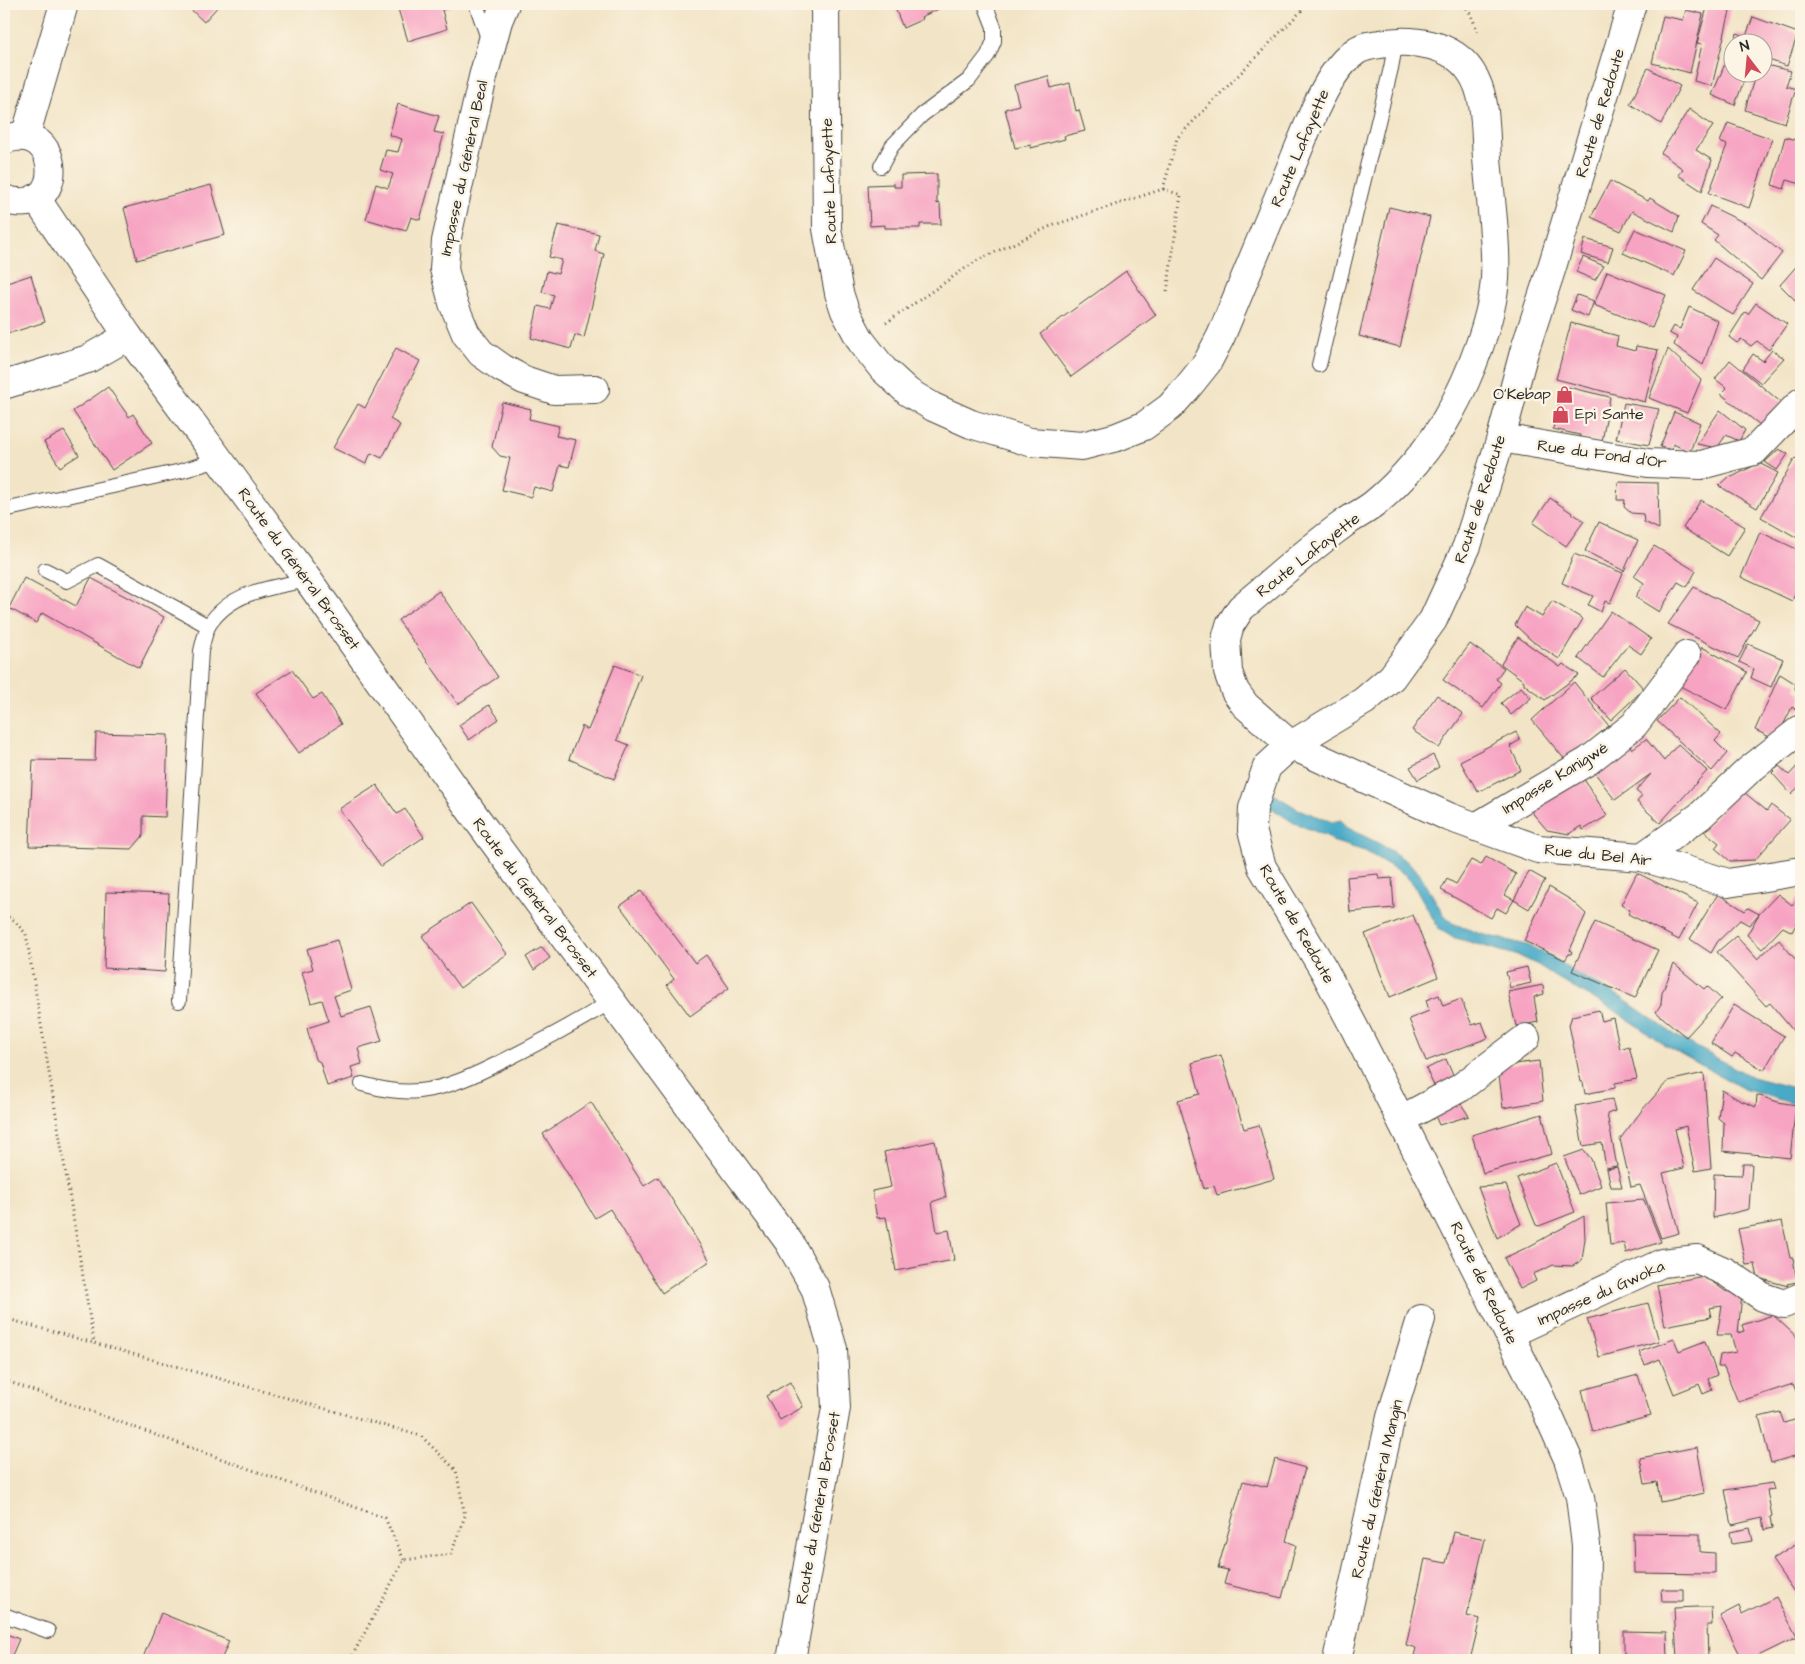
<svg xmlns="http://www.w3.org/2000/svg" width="1805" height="1664" font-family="'Architects Daughter',sans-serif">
<rect width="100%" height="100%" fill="#fcf5e5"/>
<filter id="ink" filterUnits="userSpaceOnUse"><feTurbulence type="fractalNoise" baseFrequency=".02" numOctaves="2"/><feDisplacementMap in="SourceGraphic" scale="10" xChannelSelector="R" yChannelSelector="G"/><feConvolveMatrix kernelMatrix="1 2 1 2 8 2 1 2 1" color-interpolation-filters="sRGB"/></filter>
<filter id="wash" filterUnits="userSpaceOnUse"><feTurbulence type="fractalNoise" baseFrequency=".0096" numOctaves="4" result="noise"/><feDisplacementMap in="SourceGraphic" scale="20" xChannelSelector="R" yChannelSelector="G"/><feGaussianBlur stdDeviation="1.12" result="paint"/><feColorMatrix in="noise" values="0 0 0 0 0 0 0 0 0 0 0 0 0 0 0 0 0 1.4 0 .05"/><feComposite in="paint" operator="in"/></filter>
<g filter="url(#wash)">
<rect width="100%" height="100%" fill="#f2e4c6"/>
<polygon fill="#49aac8" stroke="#3a6a7a" points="1262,787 1298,809 1332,822 1341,820 1346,827 1382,845 1408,862 1419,872 1442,912 1452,923 1481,934 1527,945 1553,957 1572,971 1619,996 1678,1037 1752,1077 1801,1090 1801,1106 1744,1089 1665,1045 1614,1010 1570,986 1538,965 1519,956 1452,937 1439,929 1414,885 1404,874 1365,851 1332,841 1329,837 1294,823 1258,799"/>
<g id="blocks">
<g fill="#f7a3c2">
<polygon points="185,4 220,4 204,22"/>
<polygon points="408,4 451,4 452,6 442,10 447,29 408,41 398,9 408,6"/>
<polygon points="890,4 947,4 947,5 921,17 923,19 903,28 895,8 892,9"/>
<polygon points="1708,4 1731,7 1712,86 1694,81 1702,44 1697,43"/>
<polygon points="1686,10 1703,14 1690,73 1652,63 1663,16 1683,20"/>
<polygon points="1753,17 1798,33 1787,66 1762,58 1762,42 1735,42 1737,33 1746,36"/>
<polygon points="1727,59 1732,61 1732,72 1747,72 1735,105 1712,95"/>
<polygon points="1762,64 1791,71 1786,86 1796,89 1785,123 1745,110 1756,72 1762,72"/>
<polygon points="1648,68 1680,86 1661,124 1630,104"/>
<polygon points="1048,76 1051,88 1070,83 1076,111 1079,110 1085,131 1064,136 1065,139 1031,148 1031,145 1015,148 1005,109 1019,105 1014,85"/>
<polygon points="398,104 439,116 434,132 444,134 420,220 411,217 406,231 366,219 376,184 388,188 393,174 380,170 386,150 398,152 402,139 389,135"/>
<polygon points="1689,109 1713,126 1696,150 1712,160 1702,191 1678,175 1683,169 1661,153"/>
<polygon points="1728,123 1772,139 1749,208 1709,193 1727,145 1720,142"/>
<polygon points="1785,137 1797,140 1799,137 1801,137 1801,184 1787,180 1784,189 1772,185"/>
<polygon points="937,174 937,204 940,203 941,224 920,224 920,228 885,228 885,225 870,226 868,185 894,184 894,187 901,187 901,175"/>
<polygon points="1610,181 1648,201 1650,198 1679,216 1674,232 1632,211 1621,231 1591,217"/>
<polygon points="211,185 225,235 137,260 124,208"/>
<polygon points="1710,206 1749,225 1782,253 1761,280 1714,240 1718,235 1701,224"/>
<polygon points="1389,207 1430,217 1400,347 1359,336"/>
<polygon points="558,225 599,234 595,251 604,254 584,338 575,335 571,349 531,338 538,306 550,309 554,295 542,292 547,271 558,274 562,260 549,257"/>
<polygon points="1635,229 1686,251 1674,276 1623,253"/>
<polygon points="1585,239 1613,247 1608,262 1581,254"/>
<polygon points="1583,257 1604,266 1595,280 1576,272"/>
<polygon points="1714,258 1753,284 1733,315 1693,290"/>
<polygon points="1801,261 1801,306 1780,285"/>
<polygon points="1126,271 1156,315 1071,377 1040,334"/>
<polygon points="1607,271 1666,295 1652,328 1594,305"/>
<polygon points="31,275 45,322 4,335 4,284"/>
<polygon points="1577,295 1594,301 1588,317 1571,310"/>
<polygon points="1756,303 1787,324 1769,350 1757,341 1751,346 1741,339 1737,343 1729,337 1745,312 1748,314"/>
<polygon points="1689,307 1718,321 1703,365 1674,345 1677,337 1669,333 1673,326 1680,329"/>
<polygon points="1571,323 1618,336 1616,346 1635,351 1636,346 1658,350 1645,402 1556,379"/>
<polygon points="396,348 420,361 390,419 400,425 382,458 371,453 366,464 333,448 358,404 365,408"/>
<polygon points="1668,349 1701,380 1687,413 1649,398"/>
<polygon points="1772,350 1784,358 1761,383 1743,369 1753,354 1763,361"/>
<polygon points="1730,360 1783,404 1760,425 1721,394 1727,388 1715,379"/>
<polygon points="1563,386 1610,397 1602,442 1580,438 1580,435 1553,429"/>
<polygon points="108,387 129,417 133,414 152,443 112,470 73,411"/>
<polygon points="502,402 531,409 529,419 559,426 556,436 576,440 569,467 560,465 553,492 534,487 531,497 502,490 510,458 500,456 492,447"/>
<polygon points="1624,403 1659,409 1649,445 1616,439"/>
<polygon points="1720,410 1745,430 1739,441 1726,435 1717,448 1697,444"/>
<polygon points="1674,412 1700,423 1690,452 1673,444 1672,450 1660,447"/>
<polygon points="1801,423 1801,435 1794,431"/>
<polygon points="64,431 79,455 60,467 44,442"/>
<polygon points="1779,449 1788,454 1777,470 1765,462"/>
<polygon points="1795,458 1801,462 1801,540 1761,517"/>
<polygon points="1759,463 1778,473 1757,508 1719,486 1730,476 1732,477"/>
<polygon points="1618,482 1658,483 1659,529 1644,522 1643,514 1631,513 1624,507 1625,500 1617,500"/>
<polygon points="1550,498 1584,521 1566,546 1533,523"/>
<polygon points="1701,500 1745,527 1727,556 1683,528"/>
<polygon points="1599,522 1638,540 1624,571 1585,551"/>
<polygon points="1760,532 1801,551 1801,581 1792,601 1741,577"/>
<polygon points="1654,546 1696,571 1687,587 1678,582 1659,612 1635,597 1644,583 1634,576"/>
<polygon points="1574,554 1623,573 1610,603 1605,601 1601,612 1588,605 1593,596 1562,583"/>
<polygon points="24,578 76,606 91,578 164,617 139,668 42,613 36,623 9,608"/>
<polygon points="1694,587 1759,620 1738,658 1668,624"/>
<polygon points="439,591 498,677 458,704 398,620"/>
<polygon points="1552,601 1583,619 1559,659 1532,641 1515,625 1525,607 1542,617"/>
<polygon points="1611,611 1651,639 1641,654 1628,645 1603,677 1578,658"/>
<polygon points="1518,637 1560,667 1563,664 1579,675 1545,700 1524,684 1524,681 1501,664"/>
<polygon points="1470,644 1504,668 1496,679 1501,683 1483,708 1443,680"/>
<polygon points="1748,644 1783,659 1771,687 1751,678 1754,669 1739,662"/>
<polygon points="1702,647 1747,672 1727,710 1680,686"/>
<polygon points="615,665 641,675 617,740 629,745 614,779 569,759 582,726 588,730"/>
<polygon points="1625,668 1644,689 1611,720 1591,698"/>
<polygon points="292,670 313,699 322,694 341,724 299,753 256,693"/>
<polygon points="1780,674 1796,684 1795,689 1801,695 1801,708 1798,711 1792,707 1776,740 1755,730"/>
<polygon points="1574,682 1609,726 1566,761 1532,720"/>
<polygon points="1521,687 1531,698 1511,715 1501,703"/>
<polygon points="1437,695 1463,714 1439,748 1412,730"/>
<polygon points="1680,697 1721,734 1715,741 1727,753 1712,771 1657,721"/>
<polygon points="489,705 499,719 469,740 459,725"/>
<polygon points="1516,732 1520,740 1510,746 1521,770 1478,792 1460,761"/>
<polygon points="96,733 168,735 165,817 143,816 143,836 132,849 29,846 33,760 95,761"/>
<polygon points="1646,739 1664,761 1678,744 1707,771 1660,823 1637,802 1642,796 1636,791 1651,774 1615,800 1592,769 1629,744 1632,749"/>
<polygon points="1433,755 1439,767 1418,780 1410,767"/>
<polygon points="1801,762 1801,787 1800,786 1791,794 1772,773 1779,766 1789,775"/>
<polygon points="1582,776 1607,816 1583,830 1581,826 1569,834 1547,830 1529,809"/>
<polygon points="377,785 397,814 405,809 424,837 381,866 339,809"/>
<polygon points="1740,789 1767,811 1771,805 1790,820 1755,860 1730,861 1715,848 1719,843 1703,830"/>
<polygon points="1486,857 1516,874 1505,895 1514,900 1506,913 1497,908 1491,918 1441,890 1447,879 1456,884 1471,860 1481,865"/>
<polygon points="1529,871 1545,880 1529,909 1514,900"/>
<polygon points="1637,873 1698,903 1679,940 1628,914 1630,910 1621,905"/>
<polygon points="1378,874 1379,879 1392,878 1394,908 1350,912 1347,877"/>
<polygon points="1549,887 1571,900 1586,914 1570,950 1572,952 1571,954 1569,954 1565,960 1524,941"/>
<polygon points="641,891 695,963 706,955 729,988 690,1016 667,985 674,979 620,906"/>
<polygon points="106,892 169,894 165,972 104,968"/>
<polygon points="1718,894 1745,911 1748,908 1759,914 1749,925 1740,920 1718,941 1711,953 1690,939"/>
<polygon points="1778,894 1792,905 1801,895 1801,915 1792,932 1783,927 1762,949 1747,935 1759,914"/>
<polygon points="471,903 507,954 460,988 422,936"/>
<polygon points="1413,915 1438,977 1390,997 1365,934"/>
<polygon points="1595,922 1658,950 1635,998 1572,971"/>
<polygon points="1736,936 1757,959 1779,940 1801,966 1801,1024 1795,1033 1770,1003 1766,1006 1717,952"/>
<polygon points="337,940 351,990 334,996 341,1016 371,1007 382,1041 358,1048 362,1064 351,1067 354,1078 327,1086 320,1062 315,1059 307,1028 329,1021 322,1000 311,1003 302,972 313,969 307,949"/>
<polygon points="542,947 550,958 534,970 526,957"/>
<polygon points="1674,964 1704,989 1707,986 1721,999 1686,1037 1656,1012 1661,1004 1662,993"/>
<polygon points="1527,967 1531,983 1510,988 1506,972"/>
<polygon points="1543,985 1544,994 1534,997 1538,1022 1516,1026 1508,992"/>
<polygon points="1439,995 1443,1006 1461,999 1472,1025 1482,1022 1488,1038 1426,1061 1409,1019 1429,1011 1426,1000"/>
<polygon points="1734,1005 1784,1036 1764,1070 1735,1053 1732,1057 1711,1043"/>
<polygon points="1599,1010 1602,1021 1613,1018 1620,1049 1629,1046 1637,1079 1615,1083 1615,1088 1585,1094 1583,1082 1581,1082 1569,1025 1572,1016"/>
<polygon points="1221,1055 1244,1129 1259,1125 1274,1179 1217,1195 1214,1186 1204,1189 1178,1100 1200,1094 1192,1063"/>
<polygon points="1446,1059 1457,1085 1438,1094 1426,1069"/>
<polygon points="1539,1061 1543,1101 1503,1108 1498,1066"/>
<polygon points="1704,1073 1711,1168 1695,1171 1686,1126 1675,1129 1684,1168 1663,1173 1679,1233 1661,1238 1640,1185 1631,1187 1620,1139 1643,1109 1668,1081"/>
<polygon points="1722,1090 1739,1100 1756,1107 1757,1095 1778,1102 1796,1105 1790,1158 1723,1151 1724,1123 1718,1118"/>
<polygon points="1457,1098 1469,1116 1439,1125 1434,1113"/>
<polygon points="1612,1099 1615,1111 1607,1114 1617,1166 1606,1168 1602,1143 1583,1146 1575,1106"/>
<polygon points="591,1102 644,1186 658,1177 710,1261 662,1293 610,1209 595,1218 543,1134"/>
<polygon points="1542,1114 1552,1154 1483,1173 1472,1135"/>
<polygon points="935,1141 946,1197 932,1202 937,1232 949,1230 954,1260 896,1271 886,1217 877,1218 872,1191 891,1187 884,1152"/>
<polygon points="1584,1150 1591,1159 1601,1186 1579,1195 1564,1157"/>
<polygon points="1556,1163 1575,1212 1539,1226 1536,1225 1517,1178"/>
<polygon points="1743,1164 1752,1164 1749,1209 1713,1218 1714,1174 1742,1175"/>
<polygon points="1617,1167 1622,1187 1611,1187 1607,1169"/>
<polygon points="1506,1185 1521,1224 1497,1238 1478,1187"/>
<polygon points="1644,1200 1661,1242 1626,1253 1624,1243 1610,1245 1606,1203"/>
<polygon points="1584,1216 1585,1239 1582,1260 1573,1266 1553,1265 1547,1268 1533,1274 1536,1281 1520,1289 1504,1258 1528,1247"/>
<polygon points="1782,1221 1790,1258 1793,1258 1797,1282 1787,1284 1788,1286 1758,1278 1755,1264 1746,1265 1738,1229"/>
<polygon points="1704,1276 1725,1291 1742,1295 1738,1333 1744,1331 1742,1325 1773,1315 1801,1341 1801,1395 1798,1396 1793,1384 1738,1402 1724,1367 1718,1367 1720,1355 1736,1352 1731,1335 1717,1335 1722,1306 1709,1308 1711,1317 1665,1326 1657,1285"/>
<polygon points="1648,1303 1659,1341 1599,1357 1587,1319"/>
<polygon points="1674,1339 1679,1351 1705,1341 1717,1375 1708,1379 1712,1390 1703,1394 1699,1384 1674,1394 1660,1359 1645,1365 1639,1352"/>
<polygon points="1638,1375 1651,1416 1593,1432 1582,1390"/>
<polygon points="790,1382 803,1407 780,1420 766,1396"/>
<polygon points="1780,1412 1784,1423 1801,1418 1801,1454 1771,1463 1759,1417"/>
<polygon points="1697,1447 1705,1493 1660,1502 1657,1482 1645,1484 1640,1458"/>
<polygon points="1275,1459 1305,1468 1286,1541 1296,1545 1282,1598 1224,1584 1228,1570 1218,1568 1243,1481 1267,1487"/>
<polygon points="1772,1483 1774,1490 1767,1491 1772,1516 1770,1517 1772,1528 1764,1530 1762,1518 1732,1525 1725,1490"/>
<polygon points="1750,1528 1753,1541 1732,1544 1730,1532"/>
<polygon points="1454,1532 1485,1539 1467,1616 1480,1619 1470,1660 1433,1660 1414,1656 1416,1648 1406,1645 1425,1559 1446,1563"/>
<polygon points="1633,1533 1700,1534 1700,1552 1715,1553 1715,1574 1634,1573"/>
<polygon points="1801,1541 1801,1602 1772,1560"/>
<polygon points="1662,1589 1683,1589 1683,1601 1663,1601"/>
<polygon points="1776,1597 1797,1637 1750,1660 1743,1660 1720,1616 1739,1606 1742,1614"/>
<polygon points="1698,1607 1711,1607 1712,1625 1707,1625 1708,1660 1677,1660 1674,1608"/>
<polygon points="161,1613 229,1641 221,1660 142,1660"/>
<polygon points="1624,1631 1667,1632 1668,1660 1624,1660"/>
<polygon points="4,1633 19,1639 10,1660 4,1660"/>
</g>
</g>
</g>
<g filter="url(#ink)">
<use href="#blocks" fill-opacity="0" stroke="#494742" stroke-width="1"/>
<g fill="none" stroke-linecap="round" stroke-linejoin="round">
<defs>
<g id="service">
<polyline points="476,4 489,41"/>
<polyline points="881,166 892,146 922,115 969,80 988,55 994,41 994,27 985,4"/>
<polyline points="1319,365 1391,68 1396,41"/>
<polyline points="4,510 181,471 221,459"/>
<polyline points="45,570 67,581 98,565 208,626"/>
<path d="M179 1001 201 651C203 643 205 632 209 625 231 591 273 587 308 580"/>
<path d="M362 1084C381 1089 398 1093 419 1091 448 1088 475 1075 501 1062 539 1043 576 1023 612 1001"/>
<polyline points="4,1615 48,1631"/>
</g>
<g id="minor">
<polyline points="505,4 498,21 483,77 446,241 444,269 453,303 466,334 481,353 502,368 524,380 554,390 595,389"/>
<path d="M825 4 827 229 839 293 845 311 861 341 883 369 908 392 933 407 971 424 1030 442 1082 446 1117 437 1144 426 1170 407 1187 388 1207 363 1221 336 1315 109C1325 88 1337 64 1356 51 1363 46 1372 45 1380 44 1411 38 1452 43 1471 72 1487 95 1485 131 1487 158 1490 196 1497 242 1495 279 1492 321 1469 378 1449 414 1432 446 1401 482 1374 504 1364 512 1352 517 1342 525 1307 550 1275 580 1241 608L1230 625 1226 639 1228 672 1235 691 1245 705 1291 745 1449 817 1538 849 1642 857 1728 883 1801 871"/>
<polyline points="25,137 64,4"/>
<path d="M4 140C63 116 69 222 4 199"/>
<polyline points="36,198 128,336 308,580 471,811 789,1242 815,1288 833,1349 836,1408 791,1660"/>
<polyline points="4,385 88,359 128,336"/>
<polyline points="1501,438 1648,463 1701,465 1754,451 1801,402"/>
<polyline points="1476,827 1588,761 1634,725 1687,655"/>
<polyline points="1642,857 1700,816 1748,771 1801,729"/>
<polyline points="1402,1119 1460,1088 1526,1038"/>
<polyline points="1509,1334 1662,1263 1697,1259 1726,1272 1763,1297 1784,1304 1801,1297"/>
<polyline points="1337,1660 1391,1417 1421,1319"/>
</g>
<polyline id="secondary" points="1585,1660 1586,1545 1580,1497 1568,1459 1537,1390 1355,1029 1324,970 1262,867 1252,830 1253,808 1267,767 1291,745 1364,701 1392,677 1433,620 1467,546 1501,438 1524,352 1552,267 1632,4"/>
</defs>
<use href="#service" stroke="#494742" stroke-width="16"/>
<use href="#minor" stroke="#494742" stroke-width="30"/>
<use href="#secondary" stroke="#494742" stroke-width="30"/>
<g stroke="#494742" stroke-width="3" stroke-dasharray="1 4" stroke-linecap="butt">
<polyline points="1464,4 1471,15 1478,32"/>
<polyline points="1163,189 1181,195 1167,292"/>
<polyline points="886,323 976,261 1051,226 1163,189 1177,138 1308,4"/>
<polyline points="4,915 14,920 26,934 94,1343 421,1436 456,1470 465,1516 451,1554 404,1560 350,1660"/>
<polyline points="4,1318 94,1343"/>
<polyline points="4,1380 385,1518 404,1560"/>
</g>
<use href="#service" stroke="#fff" stroke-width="14"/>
<use href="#minor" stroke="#fff" stroke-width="28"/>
<use href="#secondary" stroke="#fff" stroke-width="28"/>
</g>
</g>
<defs>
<symbol id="shop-bare" viewBox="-9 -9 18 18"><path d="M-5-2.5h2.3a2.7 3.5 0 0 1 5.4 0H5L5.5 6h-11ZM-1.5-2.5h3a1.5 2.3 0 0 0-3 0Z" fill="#d1495b" stroke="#fcf5e5" stroke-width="2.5" paint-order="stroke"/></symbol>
</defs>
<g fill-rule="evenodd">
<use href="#shop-bare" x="1552" y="382" width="25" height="25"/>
<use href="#shop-bare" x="1548" y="402" width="25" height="25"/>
</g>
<g text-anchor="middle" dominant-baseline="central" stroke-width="5" stroke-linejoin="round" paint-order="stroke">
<g font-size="16" fill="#2b2b2b" stroke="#fcf5e5">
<text transform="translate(1600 113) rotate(-73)">Route de Redoute</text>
<text transform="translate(1300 148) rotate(-67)">Route Lafayette</text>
<text transform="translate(464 168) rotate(-78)">Impasse du Général Beal</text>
<text transform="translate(829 181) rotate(-92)">Route Lafayette</text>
<text transform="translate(1602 454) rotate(8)">Rue du Fond d'Or</text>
<text transform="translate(1480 499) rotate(-72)">Route de Redoute</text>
<text transform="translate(1308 555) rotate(-38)">Route Lafayette</text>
<text transform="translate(299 569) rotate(54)">Route du Général Brosset</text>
<text transform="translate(1555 778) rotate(-32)">Impasse Kanigwé</text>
<text transform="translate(1598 855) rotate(6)">Rue du Bel Air</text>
<text transform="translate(535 898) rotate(53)">Route du Général Brosset</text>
<text transform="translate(1297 924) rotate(60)">Route de Redoute</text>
<text transform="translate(1484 1283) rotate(64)">Route de Redoute</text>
<text transform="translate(1601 1293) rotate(-24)">Impasse du Gwoka</text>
<text transform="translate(1377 1489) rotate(-77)">Route du Général Mangin</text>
<text transform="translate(818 1508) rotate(-80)">Route du Général Brosset</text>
</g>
<g font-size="16" fill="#2b2b2b" stroke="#fcf5e5" text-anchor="end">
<text x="1551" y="394">O'Kebap</text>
<text x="1575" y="414" text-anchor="start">Epi Sante</text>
</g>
</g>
<rect width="1805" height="1664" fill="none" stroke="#fcf5e5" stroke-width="20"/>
<g transform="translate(1748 58) rotate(344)"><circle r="24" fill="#fcf5e5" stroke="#a8a49b"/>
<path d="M0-4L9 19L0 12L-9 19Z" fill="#d1495b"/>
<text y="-8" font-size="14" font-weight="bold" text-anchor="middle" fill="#2b2b2b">N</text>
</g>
</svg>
